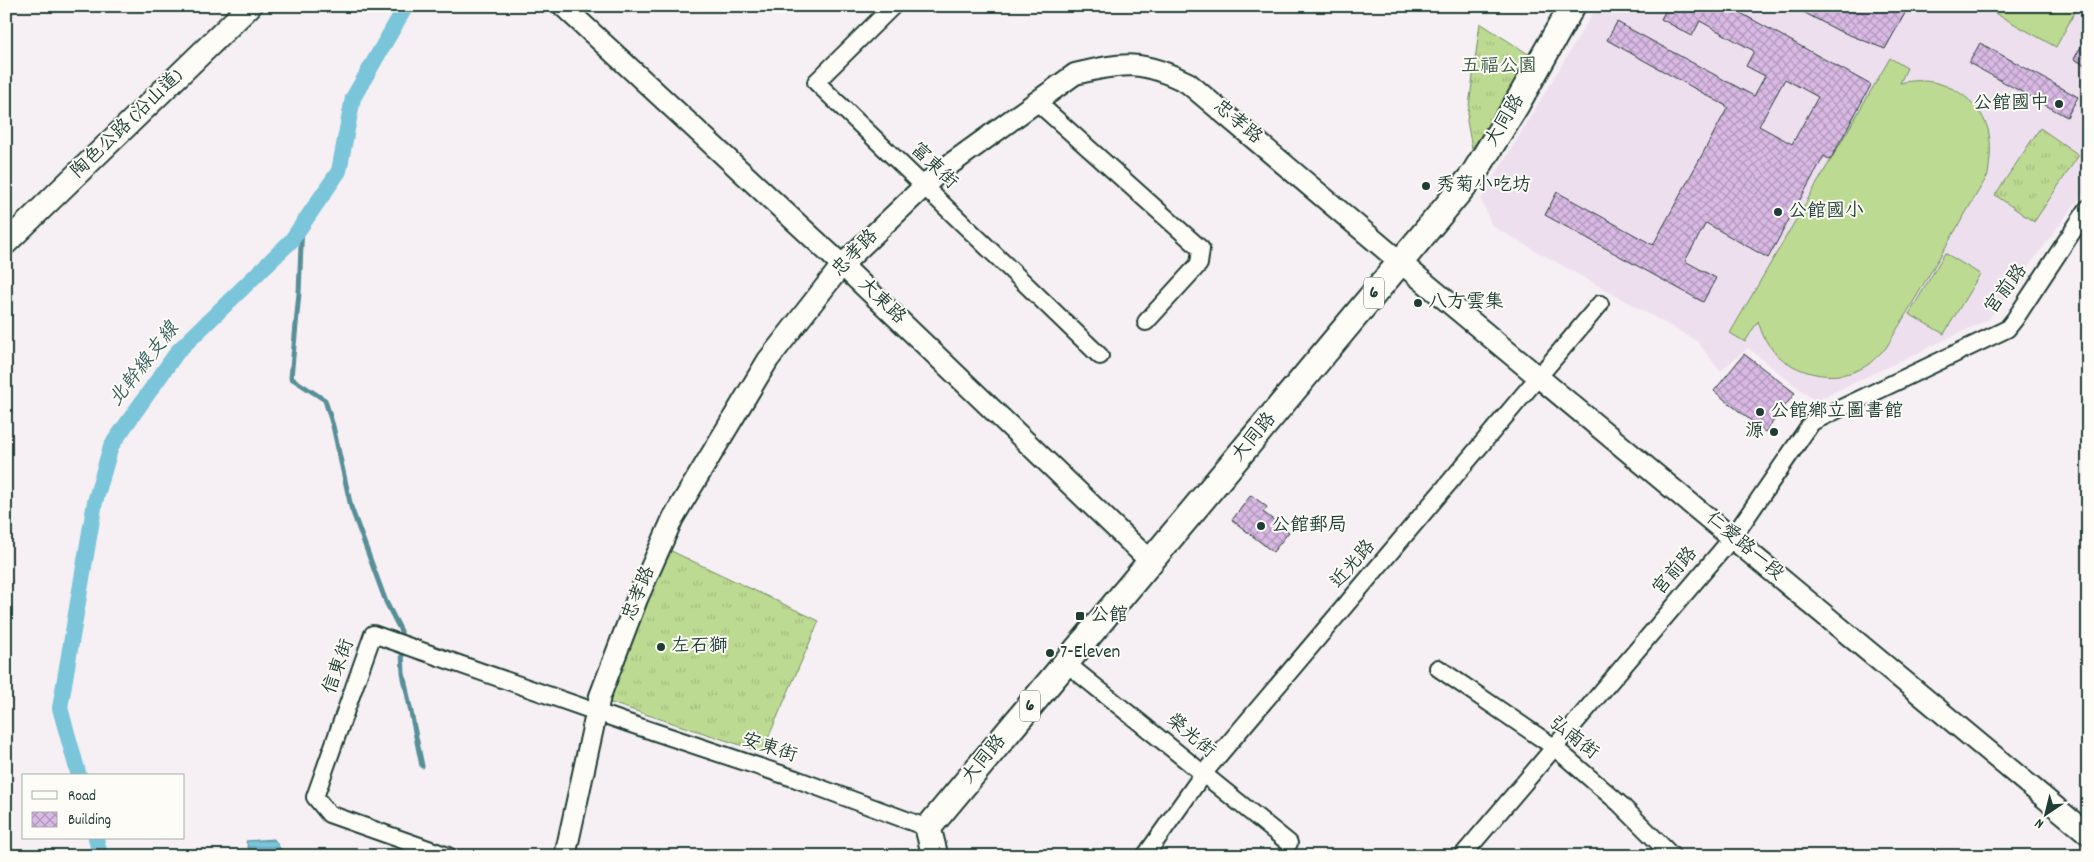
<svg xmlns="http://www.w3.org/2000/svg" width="2094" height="862" font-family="Dekko,'LXGW WenKai TC',sans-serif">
<defs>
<pattern id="grass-tufts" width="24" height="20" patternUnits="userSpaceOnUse" patternTransform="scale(1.25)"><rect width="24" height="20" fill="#bdda92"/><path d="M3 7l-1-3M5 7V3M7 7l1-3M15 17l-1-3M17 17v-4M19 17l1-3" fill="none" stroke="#a2bc7e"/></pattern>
<pattern id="water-rules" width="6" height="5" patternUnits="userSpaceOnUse" patternTransform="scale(1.25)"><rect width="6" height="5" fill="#7ac5da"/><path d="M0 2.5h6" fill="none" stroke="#63a1b2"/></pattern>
<pattern id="building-cross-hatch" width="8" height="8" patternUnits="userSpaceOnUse" patternTransform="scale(1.25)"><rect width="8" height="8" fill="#dab9e5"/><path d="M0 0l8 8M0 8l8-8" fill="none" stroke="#b098ba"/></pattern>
</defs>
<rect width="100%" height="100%" fill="#f6eff3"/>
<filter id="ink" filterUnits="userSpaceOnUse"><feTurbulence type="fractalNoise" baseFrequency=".02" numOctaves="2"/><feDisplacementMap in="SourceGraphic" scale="10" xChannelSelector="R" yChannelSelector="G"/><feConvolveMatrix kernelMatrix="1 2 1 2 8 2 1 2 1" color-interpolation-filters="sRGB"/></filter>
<g filter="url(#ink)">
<polygon fill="#eedfef" points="1597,6 2088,6 2088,187 1989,319 1815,401 1748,348 1720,371 1697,341 1492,226 1481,199"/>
<g fill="url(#grass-tufts)" stroke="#6e8c63">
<polygon points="1480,23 1533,57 1514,90 1472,148 1467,121"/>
<polygon points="2040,128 2079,155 2034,222 1995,195"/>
<polygon points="667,549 819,621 762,752 608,702"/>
</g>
<g fill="#bdda92" stroke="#6e8c63">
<polygon points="1982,6 2078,6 2056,47"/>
<path d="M1890 58 1907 68 1900 83C1935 74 1976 92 1988 129 1992 145 1990 159 1988 175L1886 348C1880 353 1875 359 1869 364 1836 387 1784 374 1765 339 1762 334 1760 327 1758 321L1745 342 1730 333Z"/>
<polygon points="1945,253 1980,274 1944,334 1909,314"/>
</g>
<polygon fill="url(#water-rules)" stroke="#568f98" points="274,839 285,856 251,856 246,841"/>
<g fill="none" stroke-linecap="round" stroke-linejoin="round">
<polyline stroke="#568f98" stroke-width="5" points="302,223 299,293 291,378 325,400 333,426 351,507 386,602 401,631 403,673 422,766"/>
<g stroke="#7ac5da" stroke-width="16">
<polyline points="79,776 60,708 95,502 111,446 178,351 291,241 339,171 353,98 406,6"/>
<polyline points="96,838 100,856"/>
</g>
</g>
<g fill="url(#building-cross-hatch)" stroke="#1f3d34" fill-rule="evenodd">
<path d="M1668 6H1728L1871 85 1830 160 1824 156 1768 258 1706 223 1685 261 1716 278 1703 302 1545 215 1557 192 1653 245 1728 107 1607 40 1617 22 1754 96 1765 76 1746 66 1754 51 1700 21 1692 36 1661 19ZM1785 79 1818 97 1792 144 1759 126Z"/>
<polygon points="1792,6 1909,6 1885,49 1837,30"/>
<polygon points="2088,34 2088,67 2074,59"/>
<polygon points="1980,43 2078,97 2067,117 1969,63"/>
<polygon points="1744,354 1795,393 1765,432 1714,391"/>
<polygon points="1251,495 1267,507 1263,512 1289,532 1273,552 1232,520"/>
</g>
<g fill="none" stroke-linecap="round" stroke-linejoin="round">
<defs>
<g id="minor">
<polyline points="893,6 816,82 1100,356"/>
<polyline points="1037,102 1201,249 1199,264 1146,322"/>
<polyline points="1066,663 1289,843"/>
<polyline points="1438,668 1554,747 1620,804 1672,856"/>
<polyline points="448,856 329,814 315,797 373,634 628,723 796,779 928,828"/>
<polyline points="1145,856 1203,774 1600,304"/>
<polyline points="1462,856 1733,537 1812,422 2007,329 2015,319 2088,208"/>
</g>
<g id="tertiary">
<polyline points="563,6 842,265 1151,562"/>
<path d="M565 856 600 696 637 599 673 518 768 360 842 265 938 173 1075 74C1124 62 1143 60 1188 83L1400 262 2088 834"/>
</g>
<polyline id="secondary" points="6,243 250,6"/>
<polyline id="primary" points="935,856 928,828 1473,175 1515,107 1572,6"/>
</defs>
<use href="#minor" stroke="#1f3d34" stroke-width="20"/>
<use href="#tertiary" stroke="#1f3d34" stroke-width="24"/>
<use href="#secondary" stroke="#1f3d34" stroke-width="26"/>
<use href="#primary" stroke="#1f3d34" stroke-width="29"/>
<use href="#minor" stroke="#fdfcf7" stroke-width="16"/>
<use href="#tertiary" stroke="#fdfcf7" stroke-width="20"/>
<use href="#secondary" stroke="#fdfcf7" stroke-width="22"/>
<use href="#primary" stroke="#fdfcf7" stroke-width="25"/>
</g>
</g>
<g fill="#1f3d34" stroke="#fdfcf7" stroke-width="2">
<circle cx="2059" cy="104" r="5"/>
<circle cx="1426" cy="186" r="5"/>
<circle cx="1778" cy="212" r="5"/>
<circle cx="1418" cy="303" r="5"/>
<circle cx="1760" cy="412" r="5"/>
<circle cx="1774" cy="432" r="5"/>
<circle cx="1261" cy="526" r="5"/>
<rect x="1075" y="611" width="10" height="10" rx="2.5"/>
<circle cx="661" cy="647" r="5"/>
<circle cx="1050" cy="653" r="5"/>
</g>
<g text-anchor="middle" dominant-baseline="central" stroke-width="4" stroke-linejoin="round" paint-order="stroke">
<g fill="#fdfcf7" stroke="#62766e" stroke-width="1">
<rect x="1364" y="277.5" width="20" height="31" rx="4"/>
<rect x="1020" y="690.5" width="20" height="31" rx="4"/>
</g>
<g font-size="18" font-weight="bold" fill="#1f3d34">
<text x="1374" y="293">6</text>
<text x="1030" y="706">6</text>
</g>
<g font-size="19" fill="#3f5c47" stroke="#fdfcf7">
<text x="1499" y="67">五福公園</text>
</g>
<g font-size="19" fill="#1f3d34" stroke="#fdfcf7" text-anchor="start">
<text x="2049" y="104" text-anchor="end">公館國中</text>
<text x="1436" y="186">秀菊小吃坊</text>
<text x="1788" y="212">公館國小</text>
<text x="1428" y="303">八方雲集</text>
<text x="1770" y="412">公館鄉立圖書館</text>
<text x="1764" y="432" text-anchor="end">源</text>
<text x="1271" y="526">公館郵局</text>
<text x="1090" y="616">公館</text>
<text x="671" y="647">左石獅</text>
<text x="1060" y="653">7-Eleven</text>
</g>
<g font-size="19" fill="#1f3d34" stroke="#fdfcf7">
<text transform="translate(1506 121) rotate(-59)">大同路</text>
<text transform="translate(1237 123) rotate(40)">忠孝路</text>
<text transform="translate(128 125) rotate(-44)">陶色公路 (沿山道)</text>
<text transform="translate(933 167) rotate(44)">富東街</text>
<text transform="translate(856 254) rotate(-46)">忠孝路</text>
<text transform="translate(2007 290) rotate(-53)">宮前路</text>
<text transform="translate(881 302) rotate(44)">大東路</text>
<text transform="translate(1255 438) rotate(-50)">大同路</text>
<text transform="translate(1744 547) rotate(40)">仁愛路一段</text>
<text transform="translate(1354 565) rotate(-49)">近光路</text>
<text transform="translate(1676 572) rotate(-49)">宮前路</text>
<text transform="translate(640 594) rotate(-68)">忠孝路</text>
<text transform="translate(340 667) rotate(-70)">信東街</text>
<text transform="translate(1190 737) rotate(40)">榮光街</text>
<text transform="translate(1573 739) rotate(38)">弘南街</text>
<text transform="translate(769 749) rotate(18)">安東街</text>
<text transform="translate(985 760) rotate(-50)">大同路</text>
</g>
<g font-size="20" font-style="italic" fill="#365f5e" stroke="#fdfcf7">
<text transform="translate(145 365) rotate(-52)">北幹線支線</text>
</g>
</g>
<rect width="2094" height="862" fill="none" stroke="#fdfcf7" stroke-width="25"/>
<rect x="12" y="12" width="2069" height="837" fill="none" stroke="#1f3d34" stroke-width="2" filter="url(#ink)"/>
<rect x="22" y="774" width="162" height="65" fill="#fdfcf7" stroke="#a4b0a9"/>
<rect x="32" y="791" width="25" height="8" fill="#fdfcf7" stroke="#a4b0a9"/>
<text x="68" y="800" font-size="15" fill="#1f3d34">Road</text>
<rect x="32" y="812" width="25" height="15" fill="url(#building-cross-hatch)" stroke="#a4b0a9"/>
<text x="68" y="824" font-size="15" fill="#1f3d34">Building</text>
<g transform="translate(2046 814) rotate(215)" stroke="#fdfcf7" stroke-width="4" paint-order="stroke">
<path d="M0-4L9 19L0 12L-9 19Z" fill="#1f3d34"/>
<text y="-8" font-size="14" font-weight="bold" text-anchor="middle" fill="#1f3d34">N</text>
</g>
</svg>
